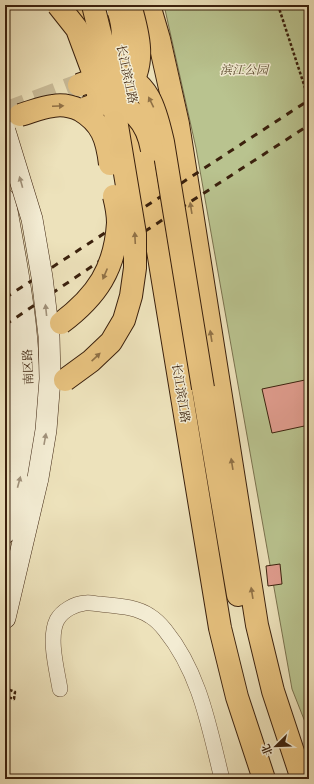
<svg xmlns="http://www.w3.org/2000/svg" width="314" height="784" font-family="Alegreya,'Noto Serif SC',serif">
<rect width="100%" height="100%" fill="#ede2bb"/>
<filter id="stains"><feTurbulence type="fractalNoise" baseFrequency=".005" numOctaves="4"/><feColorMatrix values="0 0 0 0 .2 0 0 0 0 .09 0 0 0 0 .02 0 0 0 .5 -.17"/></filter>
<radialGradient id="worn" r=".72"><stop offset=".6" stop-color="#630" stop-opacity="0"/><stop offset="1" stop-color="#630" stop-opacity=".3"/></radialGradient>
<polygon fill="#b9c38f" stroke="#7a724e" points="164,5 309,5 309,732 292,689 196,148"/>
<g fill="#e19d8f" stroke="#3b210d">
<polygon points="305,380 309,399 309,425 272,433 262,389"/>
<polygon points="280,564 282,584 268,586 266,566"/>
</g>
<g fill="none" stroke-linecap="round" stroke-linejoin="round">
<polyline stroke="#c9bb98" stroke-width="22" stroke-dasharray="22 11" stroke-linecap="butt" points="5,113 79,85"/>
<defs>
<path id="minor" d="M60 689C57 670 48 638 57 620 62 611 74 604 85 603 90 602 95 604 100 604 116 606 135 606 150 616 155 619 161 625 165 630 200 673 209 727 222 779"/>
<g id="secondary">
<path d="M5 200C19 277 35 354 27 432 24 467 14 500 5 533"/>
<path d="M5 299C12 355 14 406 5 462"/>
<polyline points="5,618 38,478"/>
</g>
<g id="primary">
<polyline points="77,5 99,44"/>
<polyline points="149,5 159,39 178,124 257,625 273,691 302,779"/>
<polyline points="137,123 220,628 237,697 264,779"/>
<polyline points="203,388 238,595"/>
</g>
</defs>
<use href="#minor" stroke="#685138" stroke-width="16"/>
<use href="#secondary" stroke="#3b210d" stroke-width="22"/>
<use href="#primary" stroke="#3b210d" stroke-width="24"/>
<g stroke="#3b210d" stroke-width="2.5" stroke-dasharray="3 2" stroke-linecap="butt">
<polyline points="278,5 309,100"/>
<polyline points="5,688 15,692 14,699 5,696"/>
</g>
<use href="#minor" stroke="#f3ecd3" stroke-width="15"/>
<use href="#secondary" stroke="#f3ecd3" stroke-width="21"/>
<use href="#primary" stroke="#e6c17e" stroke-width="22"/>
<g stroke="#3b210d" stroke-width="3" stroke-dasharray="7 7" stroke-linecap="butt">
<polyline points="5,298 309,100"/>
<polyline points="5,325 116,250 309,125"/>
</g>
<defs>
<polyline id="secondary-bridge" points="5,131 32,219 42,277 49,336 50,379 46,430 38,478"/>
<g id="primary-bridge">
<polyline points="58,5 77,29 93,72 98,94"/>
<path d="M102 74C123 56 127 38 119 12"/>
<path d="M79 85C90 81 102 76 114 76 149 75 157 116 163 142L203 388"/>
<path d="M125 91C148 68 138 32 130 5"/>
<path d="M86 108C91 106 96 104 101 104 132 102 147 122 152 150"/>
<path d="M20 115C31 112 42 107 53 106 63 104 71 106 80 110 102 123 107 139 110 164"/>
<path d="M61 323C97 296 115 269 118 223 118 214 116 204 114 196"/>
<polyline points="65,380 91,361 111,342 124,320 131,296 135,268 135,234 105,53 93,5"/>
</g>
</defs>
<use href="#secondary-bridge" stroke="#3b210d" stroke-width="22" stroke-linecap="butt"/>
<use href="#primary-bridge" stroke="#3b210d" stroke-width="24" stroke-linecap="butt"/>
<use href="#secondary-bridge" stroke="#f3ecd3" stroke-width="21"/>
<use href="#primary-bridge" stroke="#e6c17e" stroke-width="22"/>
</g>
<defs><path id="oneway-solid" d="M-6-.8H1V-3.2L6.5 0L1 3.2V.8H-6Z"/></defs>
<g fill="#907146">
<use href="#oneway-solid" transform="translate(151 102) rotate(-116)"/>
<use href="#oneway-solid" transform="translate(58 106) rotate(-3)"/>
<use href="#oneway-solid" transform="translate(191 208) rotate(-99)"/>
<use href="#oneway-solid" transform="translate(135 238) rotate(-93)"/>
<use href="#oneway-solid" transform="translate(105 274) rotate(113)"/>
<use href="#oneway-solid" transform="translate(211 336) rotate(-99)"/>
<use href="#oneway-solid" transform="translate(96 357) rotate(-43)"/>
<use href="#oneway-solid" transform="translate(232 464) rotate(-99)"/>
<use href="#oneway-solid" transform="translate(252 593) rotate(-99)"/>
</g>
<g fill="#a0917a">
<use href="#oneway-solid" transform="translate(21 182) rotate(-106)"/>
<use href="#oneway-solid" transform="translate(46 310) rotate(-96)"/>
<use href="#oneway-solid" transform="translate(45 439) rotate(-80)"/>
<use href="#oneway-solid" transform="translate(19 482) rotate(-75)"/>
</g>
<g text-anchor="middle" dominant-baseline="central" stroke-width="3" stroke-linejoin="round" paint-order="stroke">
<g font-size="12" font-style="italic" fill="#5a4a2e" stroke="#f3ecd3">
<text x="244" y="70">滨江公园</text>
</g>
<g font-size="12" fill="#3b210d" stroke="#f3ecd3">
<text transform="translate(127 74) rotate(78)">长江滨江路</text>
<text transform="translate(28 367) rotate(-92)">南区路</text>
<text transform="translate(181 393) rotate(81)">长江滨江路</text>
</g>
</g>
<rect width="314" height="784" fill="none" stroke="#ede2bb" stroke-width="20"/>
<rect x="6" y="6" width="302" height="772" fill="none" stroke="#3b210d" stroke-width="2"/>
<rect x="10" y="10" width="294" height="764" fill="none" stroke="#3b210d"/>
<g transform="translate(276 746) rotate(247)" stroke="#f3ecd3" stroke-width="3" paint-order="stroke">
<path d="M0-3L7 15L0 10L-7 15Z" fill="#3b210d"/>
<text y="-6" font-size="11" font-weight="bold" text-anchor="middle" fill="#3b210d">北</text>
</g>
<rect width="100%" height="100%" filter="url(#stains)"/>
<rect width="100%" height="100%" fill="url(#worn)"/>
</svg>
